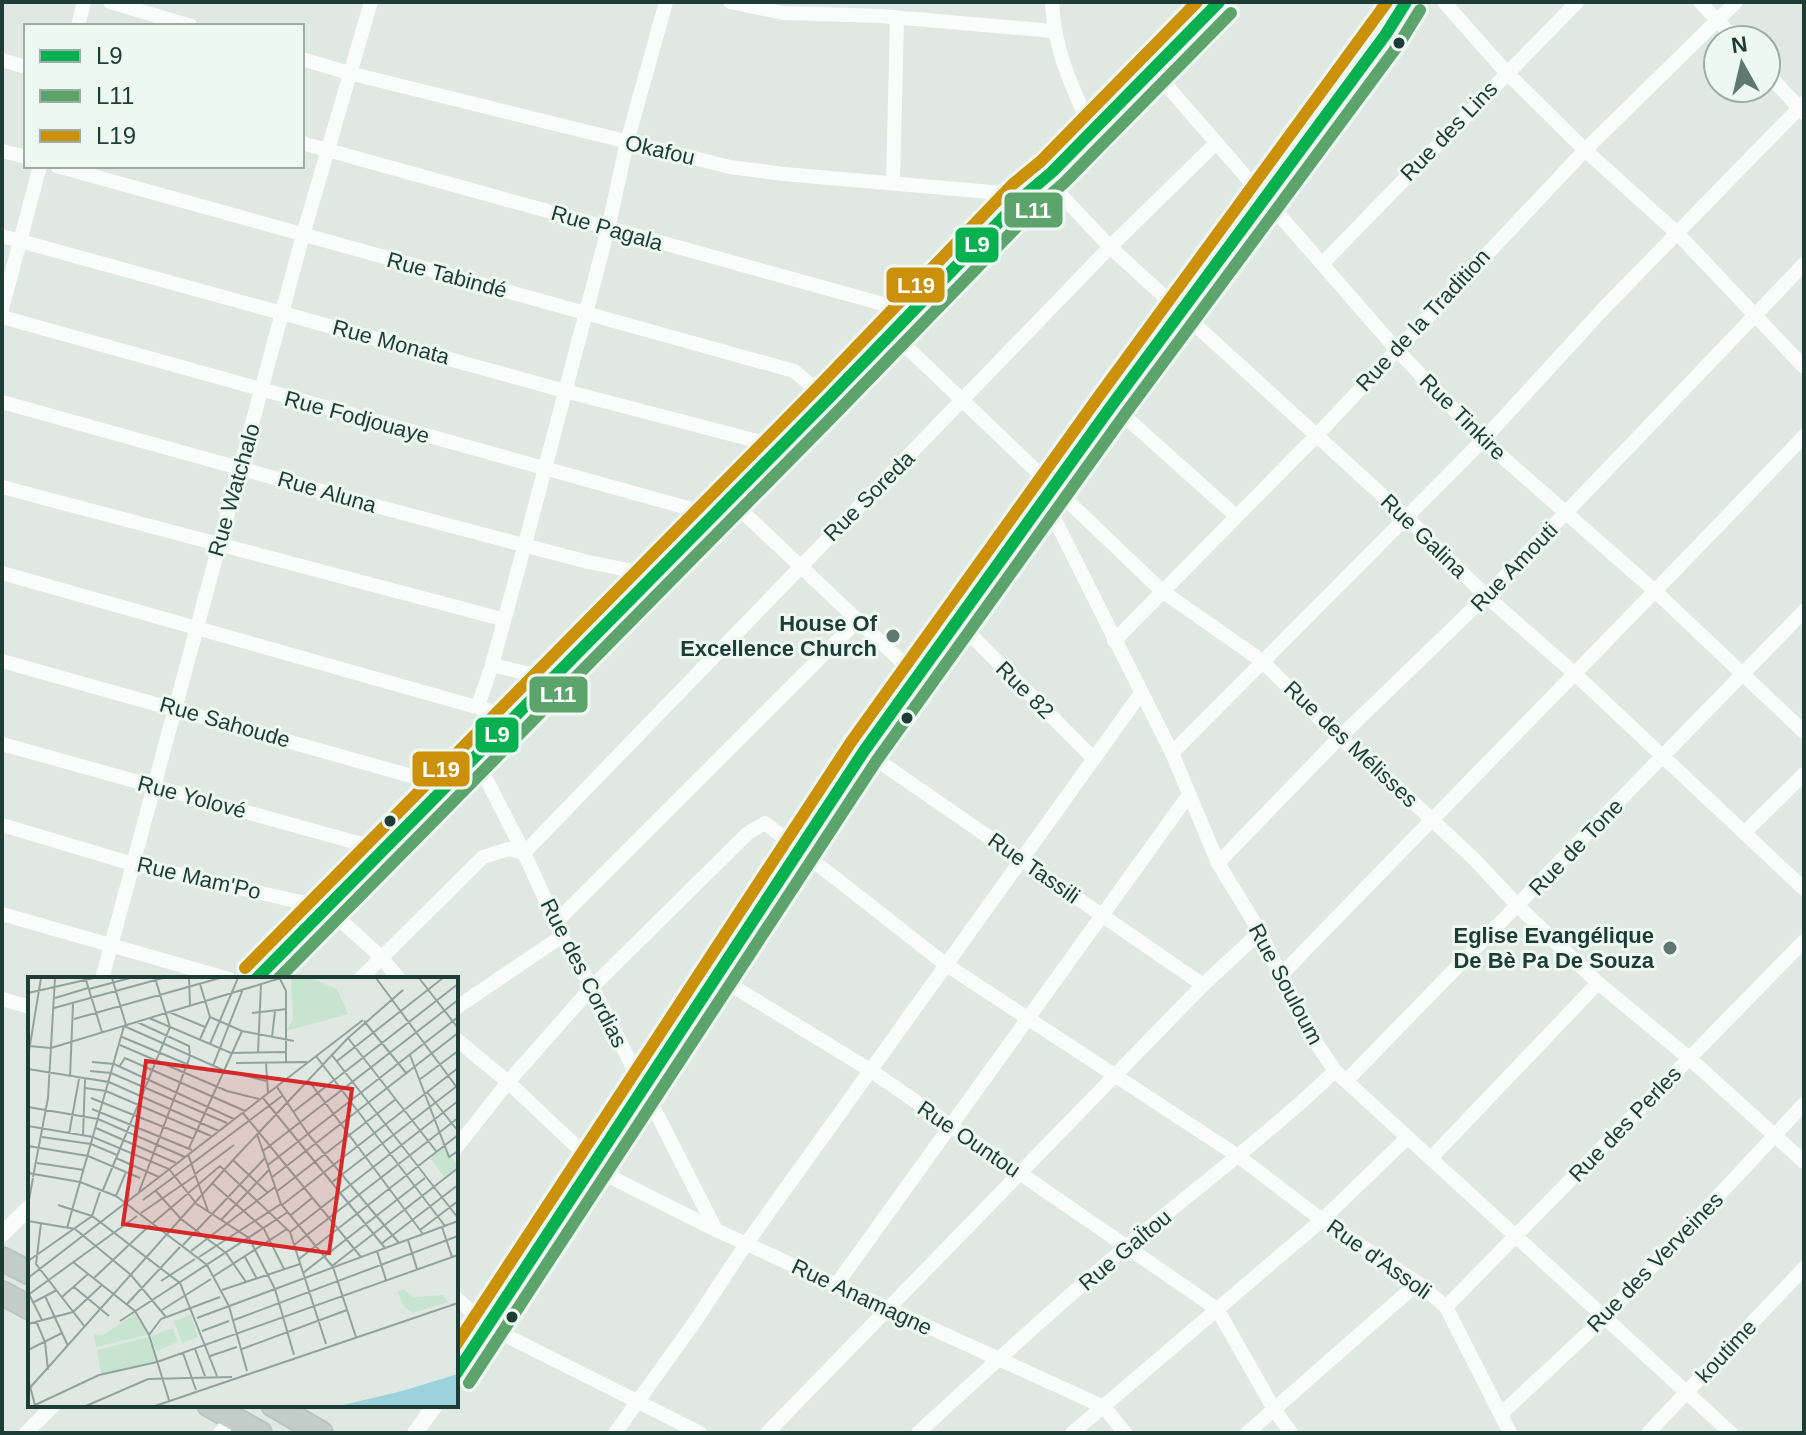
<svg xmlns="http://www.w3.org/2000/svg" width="1806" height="1435" font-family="Helvetica,sans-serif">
<rect width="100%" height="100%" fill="#e0e8e4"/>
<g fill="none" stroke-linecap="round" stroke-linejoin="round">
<defs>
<g id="trunk">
<polyline points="2,1259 30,1273"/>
<polyline points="2,1293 30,1308"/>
<polyline points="209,1405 260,1433"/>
<polyline points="273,1405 321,1433"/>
</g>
</defs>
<use href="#trunk" stroke="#bac5c2" stroke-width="26"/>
<g stroke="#fafcfb" stroke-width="14">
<polyline points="110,2 191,26"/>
<polyline points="730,2 783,13 881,16 1053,31"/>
<path d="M1052 2C1054 50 1072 87 1092 131"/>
<polyline points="1444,2 1506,72 1585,150 1678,234 1804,367"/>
<polyline points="1700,2 1736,40"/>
<polyline points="78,26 84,2"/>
<polyline points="302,59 349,73 730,167 784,174 1025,195"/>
<polyline points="2,60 26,67"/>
<polyline points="1154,71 1396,349 1483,440 1656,592 1804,732"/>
<polyline points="1766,72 1804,113"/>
<polyline points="302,143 912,312"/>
<polyline points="2,151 26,157"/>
<polyline points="57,166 794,371 828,399"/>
<polyline points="1047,180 1110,247 1406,517 1486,596 1574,673 1804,889"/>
<polyline points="893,182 897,18"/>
<polyline points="2,236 565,391 780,447"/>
<polyline points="1323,263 1577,2"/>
<polyline points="2,309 40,166"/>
<polyline points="2,317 713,515"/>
<polyline points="892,333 1162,591 1262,661 1339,738 1367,759 1476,861 1518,906 1598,983 1689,1058 1804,1162"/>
<polyline points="2,402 372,505 588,562 654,575"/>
<polyline points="1112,405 1236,516"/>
<polyline points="2,487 502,619"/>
<polyline points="729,499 918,677"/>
<polyline points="1045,500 1172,753 1218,863 1260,932 1305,1026 1335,1071 1731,1433"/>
<polyline points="2,573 512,717"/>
<polyline points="957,621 1093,758"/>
<polyline points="1114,641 1317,435 1585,150 1736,2"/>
<polyline points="2,661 447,786"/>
<polyline points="492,665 552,679"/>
<polyline points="478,706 492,665 525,544 608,229 627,142 666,2"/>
<polyline points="2,744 383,850"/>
<polyline points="864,751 1203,985"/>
<polyline points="1172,753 1483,440 1604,308 1804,103"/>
<polyline points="475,757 524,853 562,936 592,987 716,1230"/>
<polyline points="2,825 133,864 327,908 381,957 399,979"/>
<polyline points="1744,833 1804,774"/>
<polyline points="1218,863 1339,738 1486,596 1804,264"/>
<polyline points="2,914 229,979"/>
<polyline points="557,921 857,621"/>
<polyline points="716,976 870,1070 1217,1309 1274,1409 1291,1433"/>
<path d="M1280 976C1454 796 1631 618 1804 436"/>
<polyline points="102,979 303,235 371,2"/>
<polyline points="360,979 483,857 509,849 524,853 1110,247 1216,143"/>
<polyline points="2,999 30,1007"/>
<polyline points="456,1008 562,936"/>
<polyline points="456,1039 508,1082 594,1163"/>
<polyline points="1346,1081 1804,611"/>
<polyline points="456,1148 508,1082 592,987 748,833 765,823 945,964 1238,1156 1322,1220 1418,1283 1446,1307 1510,1433"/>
<polyline points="1431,1158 1598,983"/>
<polyline points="591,1167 716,1230 1104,1407 1125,1433"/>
<polyline points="836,1285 1188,796"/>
<polyline points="456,1298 489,1327 700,1433"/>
<polyline points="1446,1307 1804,941"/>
<polyline points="1501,1414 1605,1317 1804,1104"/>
<polyline points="26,1433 54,1405"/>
<polyline points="220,1433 232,1418"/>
<polyline points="615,1433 694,1323 746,1244 1141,693"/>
<polyline points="767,1433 1203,985 1260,932"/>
<path d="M918 1433C986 1370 1055 1307 1126 1247 1196 1188 1269 1134 1335 1071"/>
<polyline points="1072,1433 1322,1220 1407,1138"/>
<polyline points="1247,1433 1418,1283"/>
<polyline points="1648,1433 1804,1268"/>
</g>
<g stroke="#fafcfb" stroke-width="16">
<path d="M256 979 828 399 1025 195C1052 176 1070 153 1092 130 1134 87 1178 46 1219 2"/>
<polyline points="2,1234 30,1207"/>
<polyline points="456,1374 864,751 1112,405 1386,34 1406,2"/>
<polyline points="415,1433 435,1405"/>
</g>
<use href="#trunk" stroke="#c2ccc8" stroke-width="22"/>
<defs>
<g id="bus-1">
<polyline points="256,979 828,399 1025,195 1052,172 1219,2"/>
<polyline points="456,1374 864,751 1112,405 1386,34 1406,2"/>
</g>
<g id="bus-2">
<polyline points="278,979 839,410 1036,207 1064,183 1231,13"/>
<polyline points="469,1383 877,760 1125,414 1399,44 1420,10"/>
</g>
<g id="bus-3">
<polyline points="245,968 817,388 1013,184 1041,161 1197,2"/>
<polyline points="456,1345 851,742 1099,396 1387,2"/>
</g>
</defs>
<use href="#bus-1" stroke="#eef8f3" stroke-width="18"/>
<use href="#bus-2" stroke="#eef8f3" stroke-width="18"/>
<use href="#bus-3" stroke="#eef8f3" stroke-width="18"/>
<use href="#bus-1" stroke="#08b04f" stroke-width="12"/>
<use href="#bus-2" stroke="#5da46c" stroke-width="12"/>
<use href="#bus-3" stroke="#cb910b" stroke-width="12"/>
</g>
<g fill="#1d3c35" stroke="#eef8f3" stroke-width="3">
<circle cx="1399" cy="43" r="7"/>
<circle cx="907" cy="718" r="7"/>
<circle cx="390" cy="821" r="7"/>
<circle cx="512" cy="1317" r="7"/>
</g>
<g fill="#617872" stroke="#eef8f3" stroke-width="3">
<circle cx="893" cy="636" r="8"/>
<circle cx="1670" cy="948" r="8"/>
</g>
<g text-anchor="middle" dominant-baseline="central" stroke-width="6" stroke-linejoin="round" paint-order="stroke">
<g font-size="22" fill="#1d3c35" stroke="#eef8f3">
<text transform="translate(1449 131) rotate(-46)">Rue des Lins</text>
<text transform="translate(660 150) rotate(13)">Okafou</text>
<text transform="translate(607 228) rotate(16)">Rue Pagala</text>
<text transform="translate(447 275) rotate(15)">Rue Tabindé</text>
<text transform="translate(1423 320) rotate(-47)">Rue de la Tradition</text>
<text transform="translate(391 342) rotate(15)">Rue Monata</text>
<text transform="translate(357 417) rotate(15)">Rue Fodjouaye</text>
<text transform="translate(1463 417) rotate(45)">Rue Tinkire</text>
<text transform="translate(234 490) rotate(-74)">Rue Watchalo</text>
<text transform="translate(327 492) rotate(16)">Rue Aluna</text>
<text transform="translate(869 496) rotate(-45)">Rue Soreda</text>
<text transform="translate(1424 536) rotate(44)">Rue Galina</text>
<text transform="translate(1514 567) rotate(-46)">Rue Amouti</text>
<text transform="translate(1025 690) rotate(45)">Rue 82</text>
<text transform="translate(225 722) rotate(16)">Rue Sahoude</text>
<text transform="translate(1351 744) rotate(43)">Rue des Mélisses</text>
<text transform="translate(192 797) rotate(15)">Rue Yolové</text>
<text transform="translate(1576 847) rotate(-46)">Rue de Tone</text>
<text transform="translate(1034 868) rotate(35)">Rue Tassili</text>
<text transform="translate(199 878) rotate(13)">Rue Mam'Po</text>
<text transform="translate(584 973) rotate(63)">Rue des Cordias</text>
<text transform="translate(1286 984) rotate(62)">Rue Souloum</text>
<text transform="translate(1625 1124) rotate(-46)">Rue des Perles</text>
<text transform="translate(969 1139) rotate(34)">Rue Ountou</text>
<text transform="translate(1125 1250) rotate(-40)">Rue GaÏtou</text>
<text transform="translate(1379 1259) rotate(35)">Rue d'Assoli</text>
<text transform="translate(1655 1262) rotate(-46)">Rue des Verveines</text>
<text transform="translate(862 1297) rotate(25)">Rue Anamagne</text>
<text transform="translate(1726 1351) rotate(-47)">koutime</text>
</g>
<g font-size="22" font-weight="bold" fill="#1d3c35" stroke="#eef8f3" text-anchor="end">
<text x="877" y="623">House Of<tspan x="877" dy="25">Excellence Church</tspan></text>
<text x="1654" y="935">Eglise Evangélique<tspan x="1654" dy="25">De Bè Pa De Souza</tspan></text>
</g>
</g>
<g transform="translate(28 977)">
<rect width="430" height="430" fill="#e0e8e4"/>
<path d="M263 1H283L309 12 320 37 258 54 265 42ZM416 169 430 189 416 200 402 180ZM375 312 386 320 415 318 420 325 385 336 375 329 370 315ZM107 337 119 358 68 370 66 357 75 358ZM163 338 170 360 154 366 146 344ZM145 351 150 365 128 374 123 359ZM120 360 128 384 73 397 69 373Z" fill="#c7e4d0"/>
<path d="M430 397V429H311L374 414Z" fill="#9bd2dc"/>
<path fill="none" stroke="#92a39e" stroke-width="2" d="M84 1 98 48M161 1 162 28M348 1 430 112M391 1 430 51M252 2 258 14V86M58 3 74 55M172 7 182 40M61 12 102 1M0 16 66 1M27 21 60 11M26 31 135 1M141 35 177 50M224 36 259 32M182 40 214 54 266 64M121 41 203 76 257 75M46 42 192 1M336 44 379 97M109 45 161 69 162 79 111 215M96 49 195 93 238 104M94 60 161 88M244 60 247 34M320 61 408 174M172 62 182 40M182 67 210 1M92 68 199 114 231 122M0 69 23 71 253 1M230 76 233 7M303 77 430 241M382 78 421 180 430 174M288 79 417 249M0 80 13 1M309 84 415 1M64 85 86 87 206 142M208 86 279 85M238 86 240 116M185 89 215 12M91 90 97 81 217 134M0 92 81 105 191 154M62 94 83 96 199 146M42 100 45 27M391 103 430 74M281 104 395 257M249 110 280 157 371 266M57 111 78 114 183 159M399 115 430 154M63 121 166 162M235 121 357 271M0 130 70 142 157 180M64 132 164 173M265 135 430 7M215 136 333 280M0 149 65 160 141 192 167 225M68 151 148 186M41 157 51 102M229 157 253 227 305 290 328 360M55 159 57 102M14 160 63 167 89 178M0 169 60 179 112 201M161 171 214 54M235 174 430 23M160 177 180 234M88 181 131 200M205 183 239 215M9 186 56 193M240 188 430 40M0 196 52 205 88 219 179 288 201 329 219 394M167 197 206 168M5 200 20 121 27 1M243 201 430 56M184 206 236 252 256 292M303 206 429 109M75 213 142 50 127 1M127 213 153 242 198 276 218 305M248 215 368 122M88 219 98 195M115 223 254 119M167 226 221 261 247 312 266 378M0 228 5 201M30 228 64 239 152 306 189 399M254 228 430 91M113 236 167 199M263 238 284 221M193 243 241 193M0 244 47 252 103 298 138 340M13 246 8 287 57 350M125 246 192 189 262 255 298 367M414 250 424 280M39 251 96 49M392 253 430 224M262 255 430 124M380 263 389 292M353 267 430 208M155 268 237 181M266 268 430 141M163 274 247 210M349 274 358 303M171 280 253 227M217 280 229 302M271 282 430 158M0 284 64 239 72 215M45 285 107 334 121 358 141 423M304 289 430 191M275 296 397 201M186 299 259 252M0 301 335 43M66 301 122 248M133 304 167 282M46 310 81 339M194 313 272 287M1 317 14 343M0 318 109 239M17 319 40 369M34 320 60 297M6 325 29 313M99 327 152 270M134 333 183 302M169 341 430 244M206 343 430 259M8 344 17 365 20 393M92 344 260 235M0 347 45 335 74 308M174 354 201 344M121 358 133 342 192 320M167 372 177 399M214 372 319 333M0 373 34 356M155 376 168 413M182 379 209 370M0 402 7 428M0 413 205 183 320 61 375 13M5 429 71 398 129 385 430 278M58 429 120 402 204 400M127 429 430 326"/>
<path fill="#d62828" fill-opacity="0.15" stroke="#d62828" stroke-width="4" d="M118 84 324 112 301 276 95 247Z"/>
<rect width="430" height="430" fill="none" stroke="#1d3c35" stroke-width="4"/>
</g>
<g stroke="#eef8f3" stroke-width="3">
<rect x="1003" y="191" width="61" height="38" rx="8" fill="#5da46c"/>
<rect x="954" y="226" width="46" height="38" rx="8" fill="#08b04f"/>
<rect x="885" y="266" width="61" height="38" rx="8" fill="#cb910b"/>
<rect x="528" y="675" width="61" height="39" rx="8" fill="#5da46c"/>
<rect x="474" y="716" width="46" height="38" rx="8" fill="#08b04f"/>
<rect x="411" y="750" width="60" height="38" rx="8" fill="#cb910b"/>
</g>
<g font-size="22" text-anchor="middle" font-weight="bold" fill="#fff">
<text x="1033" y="218">L11</text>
<text x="977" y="252">L9</text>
<text x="916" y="293">L19</text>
<text x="558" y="702">L11</text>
<text x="497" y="742">L9</text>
<text x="441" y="777">L19</text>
</g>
<rect width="1806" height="1435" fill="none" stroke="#1d3c35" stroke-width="8"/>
<rect x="24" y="24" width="280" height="144" fill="#eef8f3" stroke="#9aada7" stroke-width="2"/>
<rect x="40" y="50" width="40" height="12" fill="#08b04f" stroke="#9aada7" stroke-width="2"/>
<text x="96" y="64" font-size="24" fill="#1d3c35">L9</text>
<rect x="40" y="90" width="40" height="12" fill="#5da46c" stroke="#9aada7" stroke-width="2"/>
<text x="96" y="104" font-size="24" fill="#1d3c35">L11</text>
<rect x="40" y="130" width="40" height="12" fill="#cb910b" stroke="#9aada7" stroke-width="2"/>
<text x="96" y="144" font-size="24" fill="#1d3c35">L19</text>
<g transform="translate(1742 64) rotate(352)"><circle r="38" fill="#eef8f3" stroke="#9aada7" stroke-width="2"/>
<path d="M0-6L14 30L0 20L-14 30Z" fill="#617872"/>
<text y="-12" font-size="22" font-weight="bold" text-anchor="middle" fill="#1d3c35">N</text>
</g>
</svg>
